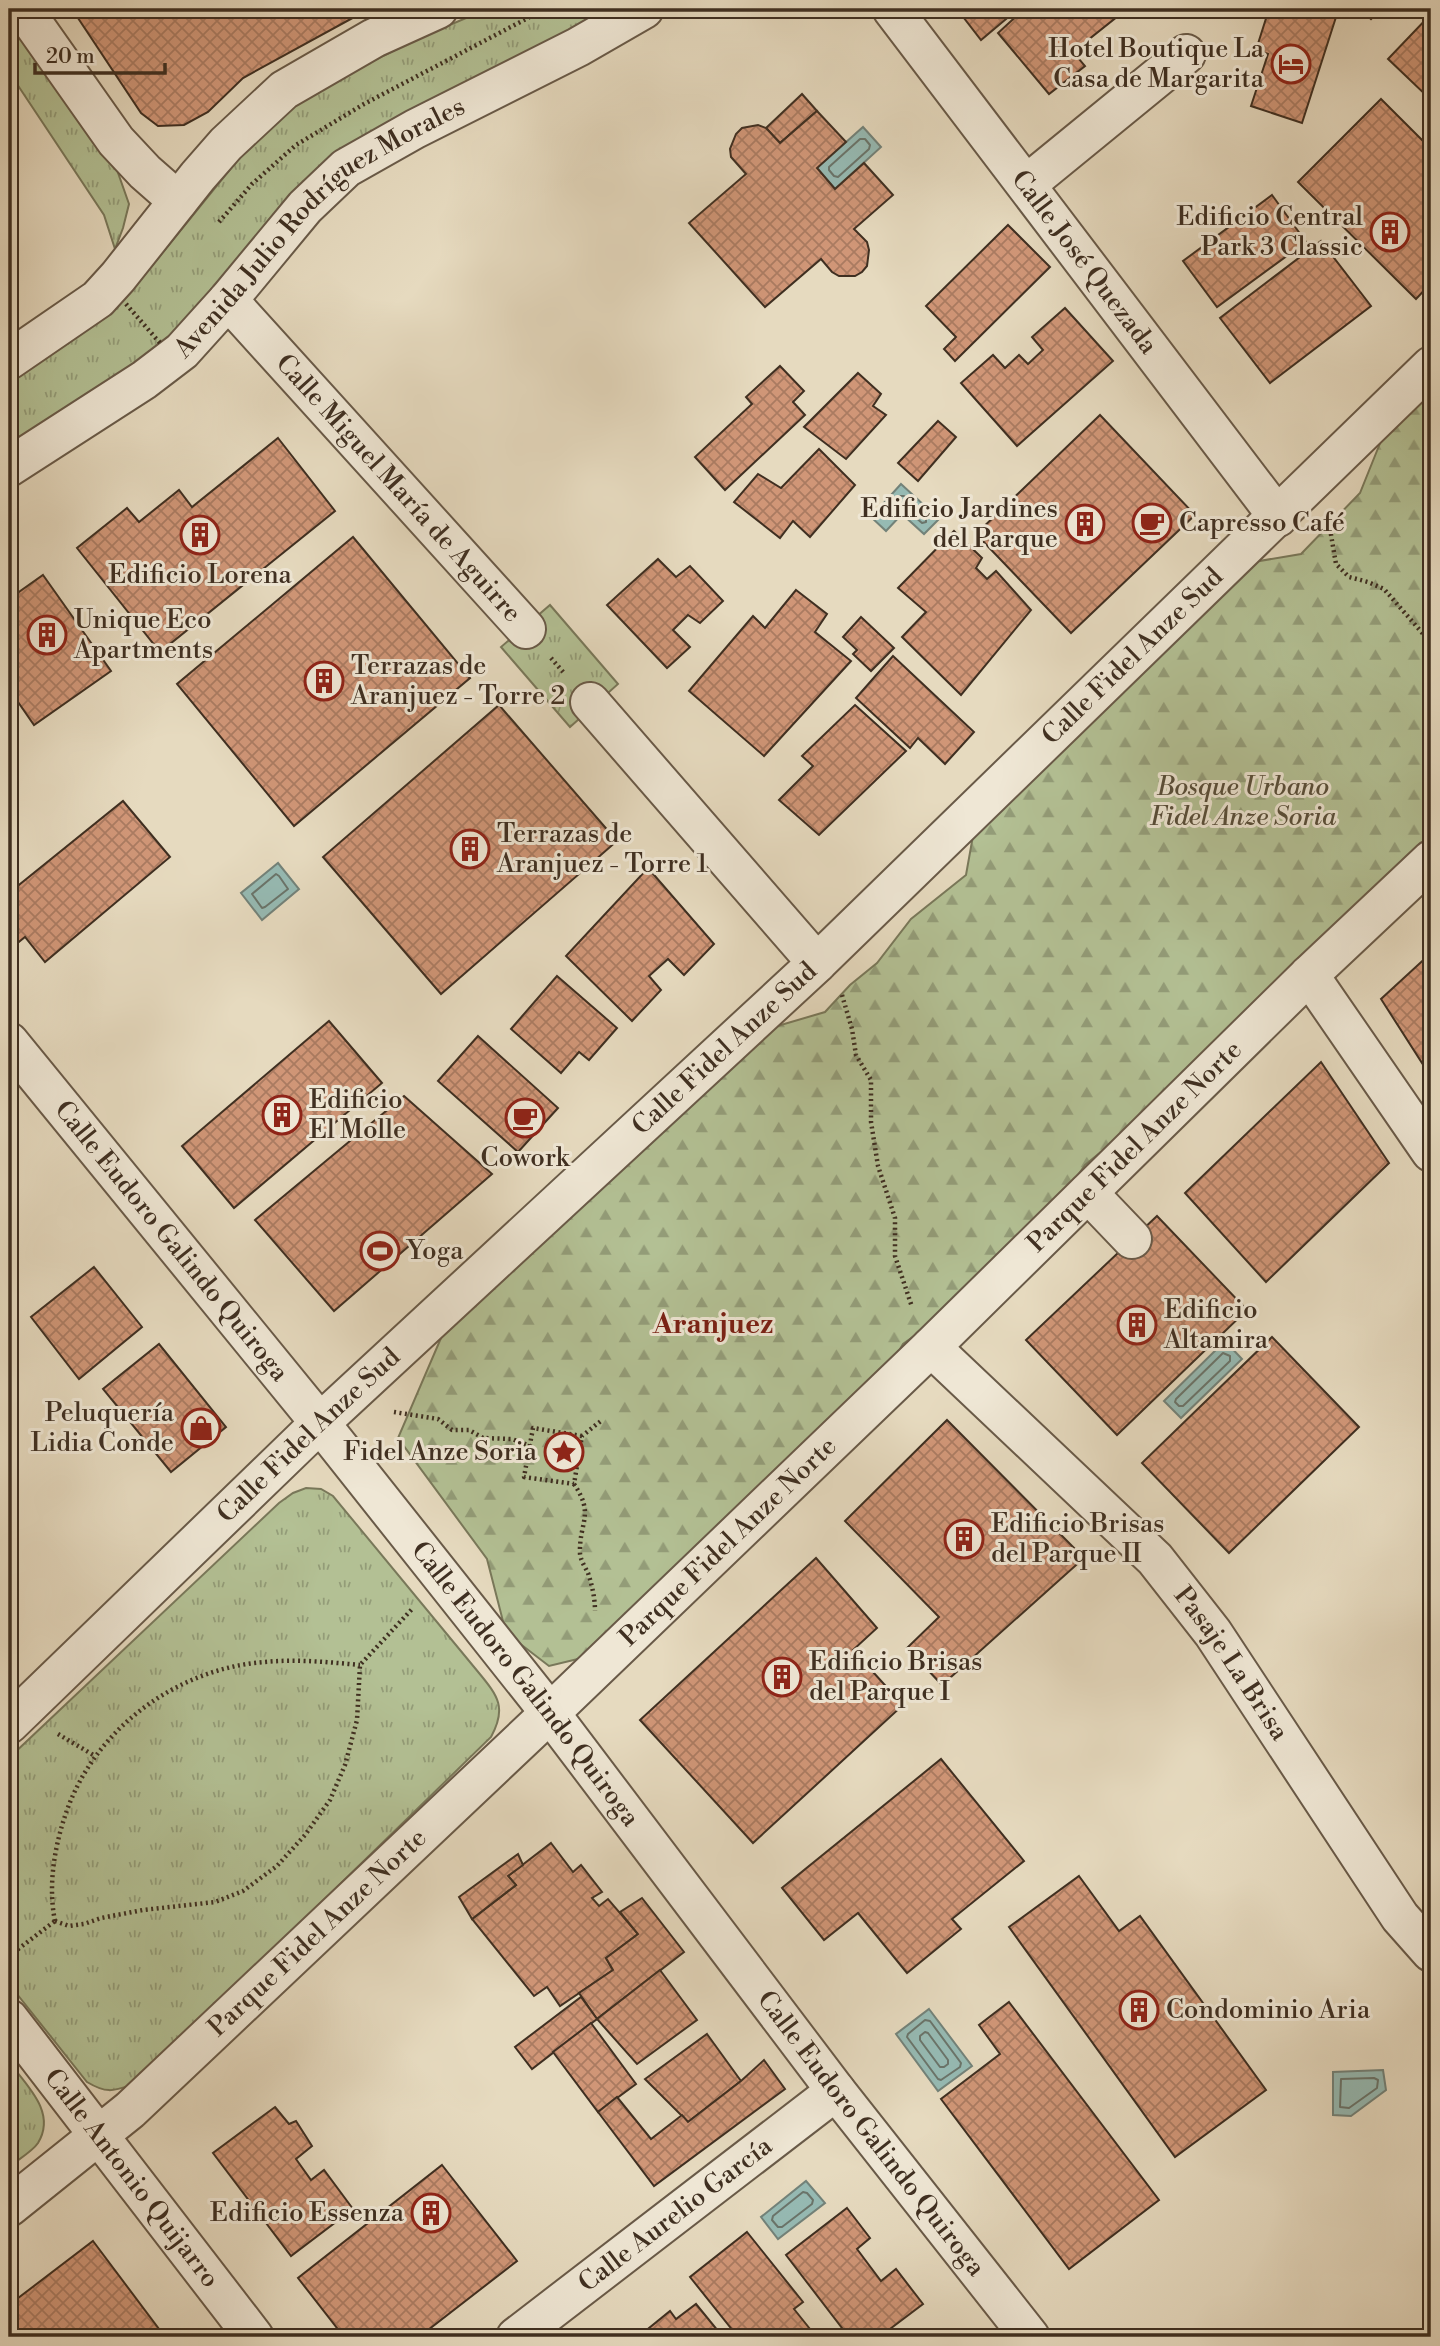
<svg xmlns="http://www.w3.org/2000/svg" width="1440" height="2346" font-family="'Libre Bodoni',serif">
<defs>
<pattern id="grass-tufts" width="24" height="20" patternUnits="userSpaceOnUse" patternTransform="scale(1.75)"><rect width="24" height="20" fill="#b3c094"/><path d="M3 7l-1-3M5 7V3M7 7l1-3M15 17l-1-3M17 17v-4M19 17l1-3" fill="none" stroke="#939c78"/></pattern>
<pattern id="forest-firs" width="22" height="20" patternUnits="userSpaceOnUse" patternTransform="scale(1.75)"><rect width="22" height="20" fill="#b3c094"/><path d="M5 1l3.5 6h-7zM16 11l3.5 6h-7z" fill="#939c78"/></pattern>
<pattern id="building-cross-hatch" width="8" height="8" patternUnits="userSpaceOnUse" patternTransform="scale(1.75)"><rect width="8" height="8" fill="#d09677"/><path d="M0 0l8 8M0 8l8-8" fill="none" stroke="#aa7b61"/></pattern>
</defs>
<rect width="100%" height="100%" fill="#e6dabf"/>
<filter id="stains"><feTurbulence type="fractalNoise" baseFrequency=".00286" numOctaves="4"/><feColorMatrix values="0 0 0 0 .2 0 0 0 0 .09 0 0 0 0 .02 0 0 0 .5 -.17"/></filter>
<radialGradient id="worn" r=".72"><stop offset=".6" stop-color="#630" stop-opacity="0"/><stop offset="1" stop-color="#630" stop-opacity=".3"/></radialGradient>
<g fill="url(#grass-tufts)" stroke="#79785a" stroke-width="2">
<polygon points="487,9 612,9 373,134 156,356 9,453 9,381 109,310 151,267 240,157 283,113 344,75 417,39"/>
<polygon points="9,12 117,170 129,204 123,228 115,249 104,215 9,72"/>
<polygon points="550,605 618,684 570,727 501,647"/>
<path d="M306 1488 321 1489 333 1496 479 1673C498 1696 507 1708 491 1737L135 2084C113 2091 107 2094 87 2082L9 1984V1758L279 1503 293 1493Z"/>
<path d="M9 2062C26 2085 57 2112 38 2143 32 2152 17 2160 9 2167Z"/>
</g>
<polygon fill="url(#forest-firs)" stroke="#79785a" stroke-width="2" points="1420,393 1431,397 1431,850 1128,1130 1085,1165 1068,1190 938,1319 903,1344 854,1429 586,1657 549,1666 506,1633 487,1559 398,1438 441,1338 455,1316 764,1030 825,1012 850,985 877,963 911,919 966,875 976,819 1212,569 1301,554 1360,493 1391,416"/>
<g fill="#96bab3" stroke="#738279" stroke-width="2">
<polygon points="863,127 881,147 835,189 817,168"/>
<polygon points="901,484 939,519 924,534 902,514 886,531 871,517"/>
<polygon points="278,863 299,889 262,920 241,893"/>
<polygon points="1225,1341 1242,1359 1181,1418 1164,1401"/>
<polygon points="929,2009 972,2066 938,2091 896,2034"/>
<polygon points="1383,2070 1386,2090 1351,2116 1333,2115 1333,2072"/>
<polygon points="806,2181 825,2203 778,2239 761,2217"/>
</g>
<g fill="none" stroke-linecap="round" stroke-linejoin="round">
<g stroke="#6a746a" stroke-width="2">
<polygon points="860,139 865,139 870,145 869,149 838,177 834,176 829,170 829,167"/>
<polygon points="900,496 904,496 926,517 926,522 922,523 906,509 893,509 892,505"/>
<polygon points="276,874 279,876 288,889 265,907 262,908 252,894"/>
<polygon points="1223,1353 1230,1356 1230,1361 1183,1406 1179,1406 1175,1402 1176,1399"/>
<polygon points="925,2020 930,2021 961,2063 960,2067 941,2080 938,2079 907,2037 908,2034"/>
<polygon points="925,2032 928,2033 948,2060 948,2064 944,2067 940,2067 920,2040 920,2036"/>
<polygon points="1374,2078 1378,2080 1377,2088 1349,2108 1340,2107 1341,2079"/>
<polygon points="803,2192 807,2193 813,2200 812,2204 782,2227 778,2227 772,2220 773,2216"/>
</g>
</g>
<g fill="url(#building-cross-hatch)" stroke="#3f2f21" stroke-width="2">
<polygon points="72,9 369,9 243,78 208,112 184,125 158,126 141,113"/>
<polygon points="957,9 1018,9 981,40"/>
<polygon points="1024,9 1112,9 1118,16 1073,52 1085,66 1049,94 998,33"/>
<polygon points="1269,9 1320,9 1337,14 1302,123 1251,106 1268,54 1256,50"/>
<polygon points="1360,9 1381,9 1371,19"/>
<polygon points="1431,14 1431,100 1388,59"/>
<polygon points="802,94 817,111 780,143 766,128"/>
<polygon points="1381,99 1431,149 1431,283 1416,299 1298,182"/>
<polygon points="817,111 846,142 817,168 835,189 864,163 893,195 854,229 867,242 869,250 867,266 862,272 855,276 839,276 832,272 821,259 765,307 689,223 746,174 731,157 730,149 736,134 742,128 758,125 766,128 780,143"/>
<polygon points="1272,195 1306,242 1217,307 1183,261"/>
<polygon points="1008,225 1050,267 955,361 944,349 956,337 926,306"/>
<polygon points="1321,241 1371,306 1270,383 1220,318"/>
<polygon points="1065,308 1113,361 1017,446 961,383 993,355 1005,368 1019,355 1028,364 1043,350 1032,337"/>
<polygon points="780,366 804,391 793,402 805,415 725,490 695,457 752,404 746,397"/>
<polygon points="858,373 881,394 873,406 886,415 846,459 804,427"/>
<polygon points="1100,415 1195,515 1071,633 976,534"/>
<polygon points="938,421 956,437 918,481 898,463"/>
<polygon points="278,438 335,511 160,652 77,548 127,508 139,522 179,490 192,507"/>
<polygon points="819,449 855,485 810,537 793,521 780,538 734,502 758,474 781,488"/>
<polygon points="954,531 982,558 976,568 987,579 996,571 1031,610 961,695 902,637 926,612 898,588"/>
<polygon points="353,537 470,678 294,826 177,684"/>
<polygon points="658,559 676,577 690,566 723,601 700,623 688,615 673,630 690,647 667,668 607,605"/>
<polygon points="43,575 111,671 34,725 9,689 9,599"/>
<polygon points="796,590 827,614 815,632 851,661 764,756 689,691 753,616 765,628"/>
<polygon points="861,617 894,648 871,671 853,654 857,650 843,637"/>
<polygon points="893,656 974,732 945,764 918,738 910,748 856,698"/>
<polygon points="499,705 617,841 441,994 323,857"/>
<polygon points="855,705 906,751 819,835 779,800 813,766 802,756"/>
<polygon points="123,801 170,857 45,962 25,937 9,950 9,893"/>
<polygon points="648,868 714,944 684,975 668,959 649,976 661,990 632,1021 566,956"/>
<polygon points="1431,953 1431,1077 1381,999"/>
<polygon points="557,976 617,1028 589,1060 579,1052 561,1073 511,1029"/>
<polygon points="329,1021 382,1083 234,1208 182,1146"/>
<polygon points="478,1036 558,1108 518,1152 438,1081"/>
<polygon points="1321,1062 1389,1163 1266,1282 1185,1193"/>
<polygon points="404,1096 492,1174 334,1311 255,1220"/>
<polygon points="1157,1216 1247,1310 1117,1435 1026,1340"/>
<polygon points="94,1267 142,1327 79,1379 31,1317"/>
<polygon points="1272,1337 1359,1427 1229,1553 1142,1463"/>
<polygon points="159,1344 226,1427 171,1472 103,1389"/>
<polygon points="947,1420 1084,1558 942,1685 907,1648 939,1617 845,1521"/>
<polygon points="816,1558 877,1628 853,1650 903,1705 753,1843 640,1720"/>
<polygon points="941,1759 1024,1861 952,1919 961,1929 907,1973 858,1913 824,1940 782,1888"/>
<polygon points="551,1843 573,1872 581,1865 602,1892 592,1898 599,1906 608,1899 638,1934 606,1958 613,1970 560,2006 547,1987 534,1996 472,1919 516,1885 508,1876"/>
<polygon points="518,1854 523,1865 508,1876 516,1885 472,1919 459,1897"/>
<polygon points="1079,1876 1119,1931 1140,1916 1266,2090 1175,2157 1009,1927"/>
<polygon points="642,1898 684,1952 597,2019 579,1993 613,1970 606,1958 638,1934 620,1912"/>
<polygon points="660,1970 697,2020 637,2064 597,2019"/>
<polygon points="581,1997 597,2019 532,2069 515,2047"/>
<polygon points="1009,2002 1159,2200 1069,2269 941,2099 1000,2054 979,2025"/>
<polygon points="591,2023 636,2084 598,2112 553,2052"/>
<polygon points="707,2034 741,2081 688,2122 645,2079"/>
<polygon points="764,2060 785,2089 654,2186 598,2112 617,2097 651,2139 682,2115 688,2122 741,2081"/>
<polygon points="275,2107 289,2124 296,2121 312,2146 296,2159 311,2180 324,2170 353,2209 291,2256 213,2153"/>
<polygon points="442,2165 517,2261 419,2337 344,2337 298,2278"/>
<polygon points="847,2208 870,2238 857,2249 881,2281 896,2269 923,2304 882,2335 883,2337 838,2337 845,2332 786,2255"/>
<polygon points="747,2232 803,2302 794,2309 814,2334 810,2337 738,2337 690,2277"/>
<polygon points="93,2241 165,2337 9,2337 9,2305"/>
<polygon points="696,2304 723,2337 646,2337 643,2333 670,2311 676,2319"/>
</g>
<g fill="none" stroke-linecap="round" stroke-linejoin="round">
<defs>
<g id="minor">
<polyline points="23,9 116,141 145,172 178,201"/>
<path id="s1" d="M892 9 1278 517"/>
<polyline points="1027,184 1186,54"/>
<path id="s2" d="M228 300 526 629"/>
<polyline points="9,360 98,299 118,277 198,176 226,144 284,90 374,38 438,9"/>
<path id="s3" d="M9 467 144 380 182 351 228 300 305 207 346 168 415 129 578 47 644 9"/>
<polyline points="590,702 817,963"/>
<polyline points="1309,975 1431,1152"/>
<path id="s4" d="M9 1042 320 1423 550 1713 836 2091 1030 2337"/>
<polyline points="1088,1193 1132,1239"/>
<path id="s5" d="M931 1347 1155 1559 1213 1633 1400 1917 1431 1952"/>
<path id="s6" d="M9 1724 320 1423 817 963 1431 366"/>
<path id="s7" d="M9 2019 254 2337"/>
<path id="s8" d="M9 2207 130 2110 550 1713 931 1347 1309 975 1431 860"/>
<path id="s9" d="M516 2337 836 2091"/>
</g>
</defs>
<use href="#minor" stroke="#695a48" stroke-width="42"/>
<g stroke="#3f2f21" stroke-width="4.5" stroke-dasharray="2 3.5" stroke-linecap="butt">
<polyline points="219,222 252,184 296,145 364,104 545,9"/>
<polyline points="1329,523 1336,564 1349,577 1368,582 1384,589 1431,643"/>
<polyline points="551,658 564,673"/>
<polyline points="842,995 852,1029 856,1055 871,1080 871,1122 878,1166 895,1218 895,1256 912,1307"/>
<polyline points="394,1412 438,1419 452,1430 469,1430 483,1438 512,1439 530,1446"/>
<polyline points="582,1436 533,1428 524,1477 574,1484 582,1436 602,1420"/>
<path d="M574 1484C595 1515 579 1522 580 1553 580 1559 585 1567 588 1573 592 1585 595 1598 595 1611"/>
<polyline points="58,1734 95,1756"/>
<polyline points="55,1921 69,1926 84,1924 101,1918 143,1910 215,1902 243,1891 277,1866 305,1835 330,1800 345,1765 357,1720 360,1665 413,1608"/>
<path d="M55 1921C48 1887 54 1849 65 1816 93 1730 175 1669 264 1662 296 1659 328 1662 360 1665"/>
<polyline points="9,1956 55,1921"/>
</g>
<use href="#minor" stroke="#efe7d5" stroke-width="38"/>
<polyline stroke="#3f2f21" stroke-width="4.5" stroke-dasharray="2 3.5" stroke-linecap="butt" points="126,304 160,343"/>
</g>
<defs>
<symbol id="hotel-ring" viewBox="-11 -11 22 22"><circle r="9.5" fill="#efe7d5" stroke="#8f2418" stroke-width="1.5"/><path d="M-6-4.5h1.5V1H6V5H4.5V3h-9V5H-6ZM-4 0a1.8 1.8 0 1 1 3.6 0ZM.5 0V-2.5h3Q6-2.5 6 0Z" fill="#8f2418"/></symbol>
<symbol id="building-ring" viewBox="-11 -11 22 22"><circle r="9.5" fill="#efe7d5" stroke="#8f2418" stroke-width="1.5"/><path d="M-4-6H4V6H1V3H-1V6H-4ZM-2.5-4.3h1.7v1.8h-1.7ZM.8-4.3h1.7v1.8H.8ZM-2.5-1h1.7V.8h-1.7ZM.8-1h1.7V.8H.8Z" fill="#8f2418"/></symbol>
<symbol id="cafe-ring" viewBox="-11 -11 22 22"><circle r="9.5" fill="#efe7d5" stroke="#8f2418" stroke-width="1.5"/><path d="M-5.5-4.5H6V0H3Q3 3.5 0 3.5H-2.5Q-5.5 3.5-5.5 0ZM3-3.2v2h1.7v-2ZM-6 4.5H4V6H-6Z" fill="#8f2418"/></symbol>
<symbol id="stadium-ring" viewBox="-11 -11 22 22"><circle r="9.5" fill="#efe7d5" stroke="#8f2418" stroke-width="1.5"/><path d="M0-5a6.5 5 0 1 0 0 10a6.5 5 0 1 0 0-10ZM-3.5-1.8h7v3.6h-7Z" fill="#8f2418"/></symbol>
<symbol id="shop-ring" viewBox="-11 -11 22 22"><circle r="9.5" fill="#efe7d5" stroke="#8f2418" stroke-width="1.5"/><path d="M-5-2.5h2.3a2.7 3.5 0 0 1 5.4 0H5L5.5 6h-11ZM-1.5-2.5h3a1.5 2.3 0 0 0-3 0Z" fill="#8f2418"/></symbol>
<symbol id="sight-ring" viewBox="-11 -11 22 22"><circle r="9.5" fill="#efe7d5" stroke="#8f2418" stroke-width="1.5"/><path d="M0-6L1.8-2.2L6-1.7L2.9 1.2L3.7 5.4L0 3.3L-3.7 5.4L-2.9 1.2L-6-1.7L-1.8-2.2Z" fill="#8f2418"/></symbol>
</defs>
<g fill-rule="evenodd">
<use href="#hotel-ring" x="1269" y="42" width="44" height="44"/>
<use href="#building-ring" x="1368" y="210" width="44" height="44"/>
<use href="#cafe-ring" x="1130" y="501" width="44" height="44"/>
<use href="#building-ring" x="1063" y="502" width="44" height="44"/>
<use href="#building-ring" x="178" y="513" width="44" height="44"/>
<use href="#building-ring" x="25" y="613" width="44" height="44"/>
<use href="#building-ring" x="302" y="659" width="44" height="44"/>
<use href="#building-ring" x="448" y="827" width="44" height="44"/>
<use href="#building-ring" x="260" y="1093" width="44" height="44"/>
<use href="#cafe-ring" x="503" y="1096" width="44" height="44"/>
<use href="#stadium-ring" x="358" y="1229" width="44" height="44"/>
<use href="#building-ring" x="1115" y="1303" width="44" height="44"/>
<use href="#shop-ring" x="179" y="1406" width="44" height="44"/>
<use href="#sight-ring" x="542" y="1430" width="44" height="44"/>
<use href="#building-ring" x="942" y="1517" width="44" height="44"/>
<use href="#building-ring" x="760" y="1655" width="44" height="44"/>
<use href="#building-ring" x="1117" y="1988" width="44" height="44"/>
<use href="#building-ring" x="409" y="2191" width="44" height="44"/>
</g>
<g text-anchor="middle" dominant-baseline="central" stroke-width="6" stroke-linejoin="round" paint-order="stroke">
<g font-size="26" fill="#3f2f21" stroke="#efe7d5" text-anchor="start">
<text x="1264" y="49" text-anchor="end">Hotel Boutique La<tspan x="1264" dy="30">Casa de Margarita</tspan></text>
<text x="1363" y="217" text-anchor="end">Edificio Central<tspan x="1363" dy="30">Park 3 Classic</tspan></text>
<text x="1058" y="509" text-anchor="end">Edificio Jardines<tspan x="1058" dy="30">del Parque</tspan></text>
<text x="1179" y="523">Capresso Café</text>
<text x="200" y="575" text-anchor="middle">Edificio Lorena</text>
<text x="74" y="620">Unique Eco<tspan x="74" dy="30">Apartments</tspan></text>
<text x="351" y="666">Terrazas de<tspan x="351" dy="30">Aranjuez - Torre 2</tspan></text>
<text x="497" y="834">Terrazas de<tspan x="497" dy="30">Aranjuez - Torre 1</tspan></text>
<text x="309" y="1100">Edificio<tspan x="309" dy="30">El Molle</tspan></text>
<text x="525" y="1158" text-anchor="middle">Cowork</text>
<text x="407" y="1251">Yoga</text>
<text x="1164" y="1310">Edificio<tspan x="1164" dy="30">Altamira</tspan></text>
<text x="174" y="1413" text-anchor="end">Peluquería<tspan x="174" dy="30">Lidia Conde</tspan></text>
<text x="537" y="1452" text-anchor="end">Fidel Anze Soria</text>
<text x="991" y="1524">Edificio Brisas<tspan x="991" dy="30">del Parque II</tspan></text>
<text x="809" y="1662">Edificio Brisas<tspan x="809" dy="30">del Parque I</tspan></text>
<text x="1166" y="2010">Condominio Aria</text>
<text x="404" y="2213" text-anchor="end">Edificio Essenza</text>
</g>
<g font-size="26" fill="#3f2f21" stroke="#efe7d5">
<text stroke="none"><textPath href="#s3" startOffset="396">Avenida Julio Rodríguez Morales</textPath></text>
<text stroke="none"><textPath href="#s1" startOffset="318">Calle José Quezada</textPath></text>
<text stroke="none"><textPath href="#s2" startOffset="254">Calle Miguel María de Aguirre</textPath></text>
<text stroke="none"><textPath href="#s6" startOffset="1550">Calle Fidel Anze Sud</textPath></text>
<text stroke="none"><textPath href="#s6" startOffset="984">Calle Fidel Anze Sud</textPath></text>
<text stroke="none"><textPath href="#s8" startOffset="1547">Parque Fidel Anze Norte</textPath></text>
<text stroke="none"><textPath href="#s4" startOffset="257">Calle Eudoro Galindo Quiroga</textPath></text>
<text stroke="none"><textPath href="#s6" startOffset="416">Calle Fidel Anze Sud</textPath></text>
<text stroke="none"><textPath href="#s8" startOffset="980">Parque Fidel Anze Norte</textPath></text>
<text stroke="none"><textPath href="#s5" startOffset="438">Pasaje La Brisa</textPath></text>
<text stroke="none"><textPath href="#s4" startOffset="824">Calle Eudoro Galindo Quiroga</textPath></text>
<text stroke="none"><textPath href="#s8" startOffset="413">Parque Fidel Anze Norte</textPath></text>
<text stroke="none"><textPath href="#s4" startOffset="1391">Calle Eudoro Galindo Quiroga</textPath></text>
<text stroke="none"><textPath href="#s7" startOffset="201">Calle Antonio Quijarro</textPath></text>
<text stroke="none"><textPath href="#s9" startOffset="201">Calle Aurelio García</textPath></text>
</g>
<g font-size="26" font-style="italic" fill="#564c38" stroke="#efe7d5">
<text x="1243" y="787">Bosque Urbano<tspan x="1243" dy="30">Fidel Anze Soria</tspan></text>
</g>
<g font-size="28" font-weight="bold" fill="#7a1f14" stroke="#efe7d5">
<text x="713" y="1324">Aranjuez</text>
</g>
</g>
<rect width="1440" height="2346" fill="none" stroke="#e6dabf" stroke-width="35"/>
<rect x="10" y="10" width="1419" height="2325" fill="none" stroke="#3f2f21" stroke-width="3.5"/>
<rect x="18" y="18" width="1405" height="2311" fill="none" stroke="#3f2f21" stroke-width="2"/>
<path d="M35 63v10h130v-10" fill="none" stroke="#3f2f21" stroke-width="3.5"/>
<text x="46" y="63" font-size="21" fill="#3f2f21" stroke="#efe7d5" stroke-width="5" paint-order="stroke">20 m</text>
<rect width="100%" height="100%" filter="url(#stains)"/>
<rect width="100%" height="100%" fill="url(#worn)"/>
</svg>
